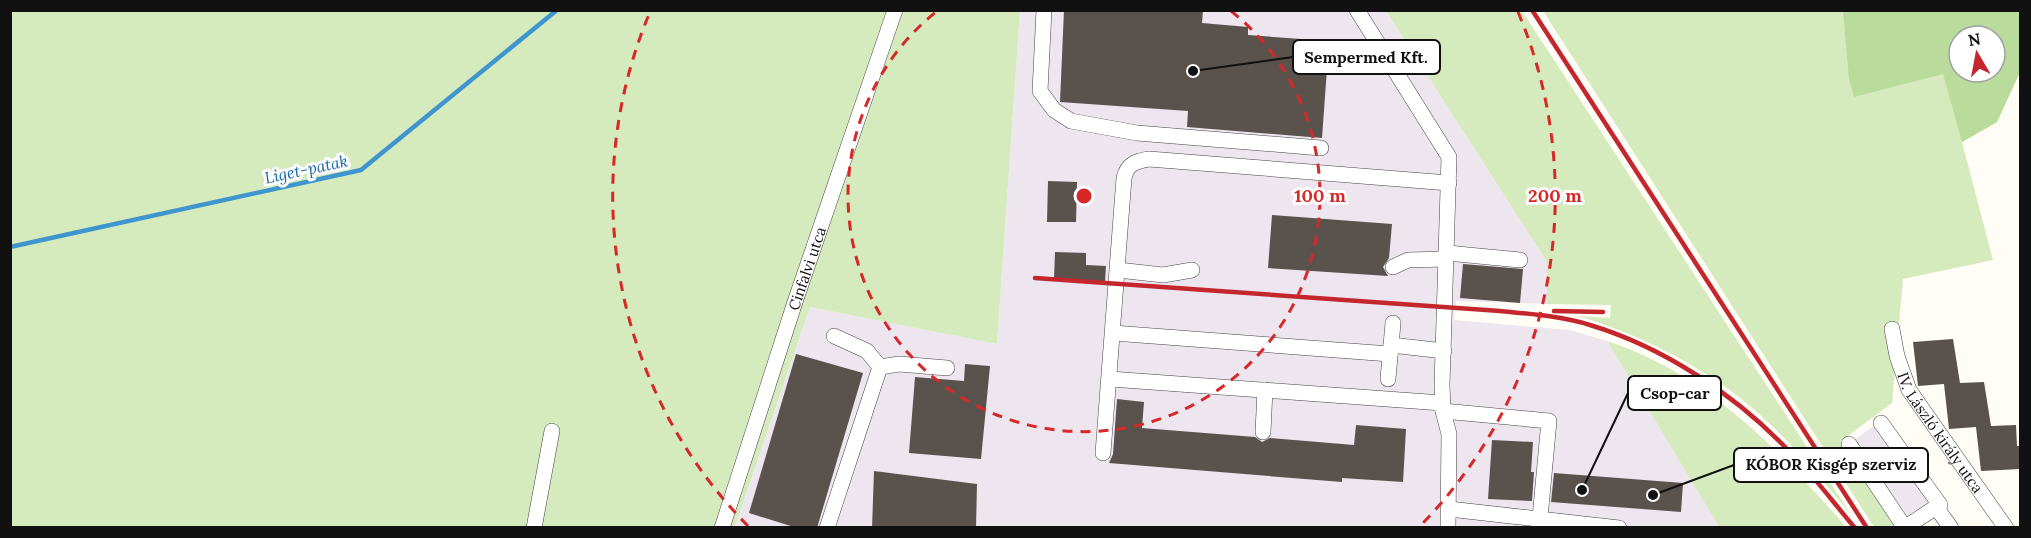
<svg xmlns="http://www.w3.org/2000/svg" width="2031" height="538" font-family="Lora,serif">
<rect width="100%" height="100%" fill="#fffdf5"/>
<g fill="#eee6ef">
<polygon points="1020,10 1386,11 1547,262 1547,304 1456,301 1454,320 1570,330 1607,341 1719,527 735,528 810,307 997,344"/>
<polygon points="1876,424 1930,501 1907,516 1854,440"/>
</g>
<g fill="#d5ebbd" fill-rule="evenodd">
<polygon points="10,11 1020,11 997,344 810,307 735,527 11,527"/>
<path d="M1386 11H1522L1850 513C1830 490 1811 467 1790 444 1733 382 1658 340 1578 316L1610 318 1611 305 1547 304V262Z"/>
<path d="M1543 11H2020V72L1997 122 1962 142 1993 260 1903 279 1892 403 1841 441 1898 527H1874ZM1959 36H1995V72H1959Z"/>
<path d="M1607 341C1708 374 1779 450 1846 527H1719Z"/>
</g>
<path fill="#b9dc9c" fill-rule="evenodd" d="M1843 11H2020V72L1997 122 1962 142 1943 74 1854 97 1849 79ZM1959 36H1995V72H1959Z"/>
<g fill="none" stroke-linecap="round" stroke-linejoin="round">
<polyline stroke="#3f96cf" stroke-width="4.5" points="10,247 361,170 557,10"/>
</g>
<g fill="#5a524d">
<polygon points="1064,10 1203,10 1202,23 1248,27 1248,35 1329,41 1322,138 1187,127 1188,111 1060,102"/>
<polygon points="1048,181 1077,182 1076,222 1047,222"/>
<polygon points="1272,215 1392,224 1389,258 1383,267 1388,276 1268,268"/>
<polygon points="1055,252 1086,253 1086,265 1106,266 1105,282 1054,279"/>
<polygon points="1463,264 1523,269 1520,303 1460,298"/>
<polygon points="1953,339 1960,383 1984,382 1991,426 2016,425 2017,446 2020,446 2020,469 1981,471 1976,427 1949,429 1944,384 1918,386 1913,342"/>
<polygon points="796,354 863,373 817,528 797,528 749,513"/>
<polygon points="965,364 990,366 981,459 909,453 915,377 964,381"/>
<polygon points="1117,399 1144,402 1142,428 1255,437 1262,442 1270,438 1354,445 1356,425 1406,429 1403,482 1342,478 1342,482 1109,463 1113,454"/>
<polygon points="1492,440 1533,442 1531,472 1534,472 1532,501 1488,499"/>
<polygon points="874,471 977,484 976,528 872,528"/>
<polygon points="1554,473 1683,483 1681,512 1551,502"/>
</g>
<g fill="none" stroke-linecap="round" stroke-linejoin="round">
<defs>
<g id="minor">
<polyline points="1044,10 1040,91 1054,110 1071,121 1137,133 1321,148"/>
<polyline points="1357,10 1449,157 1442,385 1443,411 1449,434 1448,528"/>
<polyline points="1447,253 1520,260"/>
<polyline points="1393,267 1408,260 1446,259"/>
<polyline points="1118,270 1163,275 1192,270"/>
<path id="s1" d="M1892 329 1897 356 1909 390 2006 528"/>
<polyline points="1113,333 1390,354"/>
<polyline points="1391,345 1444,351"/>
<polyline points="880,367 899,364 947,368"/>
<polyline points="1110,379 1442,403"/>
<polyline points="1388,379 1393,323"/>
<polyline points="1443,411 1549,421 1540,518"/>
<polyline points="1881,423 1940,505 1936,507 1951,528"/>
<polyline points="1263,432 1265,390"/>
<polyline points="1849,444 1905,528"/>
<path d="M1103 453 1124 178C1127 164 1136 161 1149 159L1449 183"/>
<polyline points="1449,509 1619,528"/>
<polyline points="1906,527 1936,507"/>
<polyline points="534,528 552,431"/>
<path id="s2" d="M722 528 795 302 895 10"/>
<polyline points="827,528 880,367 867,351 834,336"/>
</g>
</defs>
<use href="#minor" stroke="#444" stroke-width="16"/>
<use href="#minor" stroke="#fff" stroke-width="15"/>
<g stroke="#c4262e" stroke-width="4.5">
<polyline points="1532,10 1867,528"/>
<path d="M1035 278 1500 311C1530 314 1561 316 1590 325 1663 347 1734 394 1786 448 1811 472 1832 501 1855 528"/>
<polyline points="1554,311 1603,312"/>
</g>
</g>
<g fill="none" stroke="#d62828" stroke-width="3" stroke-dasharray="10 8">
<path d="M1231 11A236 236 0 1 1 937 11"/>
<path d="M748 526A471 471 0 0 1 650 12M1518 12A471 471 0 0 1 1420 526"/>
</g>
<g text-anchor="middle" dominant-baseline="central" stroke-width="6" stroke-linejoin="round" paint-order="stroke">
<g font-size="15" fill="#111" stroke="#fff">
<text stroke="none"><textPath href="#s2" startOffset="273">Cinfalvi utca</textPath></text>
<text stroke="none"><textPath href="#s1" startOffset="116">IV. László király utca</textPath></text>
</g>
<g font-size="16" font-style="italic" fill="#1768a6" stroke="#fff">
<text transform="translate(306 169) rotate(-12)">Liget-patak</text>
</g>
</g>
<circle cx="1084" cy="196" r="9" fill="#d62828" stroke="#fff" stroke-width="3"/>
<g font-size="18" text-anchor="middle" font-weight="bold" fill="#d62828" stroke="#fff" stroke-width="6" stroke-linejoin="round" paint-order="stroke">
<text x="1320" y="202">100 m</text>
<text x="1555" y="202">200 m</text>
</g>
<path fill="none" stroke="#111" stroke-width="2" d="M1193 71L1293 57M1582 490L1628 393M1653 495L1734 465"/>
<g fill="#111" stroke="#fff" stroke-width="2">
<circle cx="1193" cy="71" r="6"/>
<circle cx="1582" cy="490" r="6"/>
<circle cx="1653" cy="495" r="6"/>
</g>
<g fill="#fff" stroke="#111" stroke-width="2">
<rect x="1293" y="40" width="147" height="34" rx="6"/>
<rect x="1628" y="376" width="93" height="34" rx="6"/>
<rect x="1734" y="448" width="194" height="34" rx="6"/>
</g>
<g font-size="16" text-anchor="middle" font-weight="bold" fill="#111">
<text x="1366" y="63">Sempermed Kft.</text>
<text x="1675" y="399">Csop-car</text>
<text x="1831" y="470">KÓBOR Kisgép szerviz</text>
</g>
<rect width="2031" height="538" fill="none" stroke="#111111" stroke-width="24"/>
<g transform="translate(1977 54) rotate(350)"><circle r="28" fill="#ffffff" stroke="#a0a0a0" stroke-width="1.5"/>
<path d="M0-4.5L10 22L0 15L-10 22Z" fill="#c4262e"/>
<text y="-9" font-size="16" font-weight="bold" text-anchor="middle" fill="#111111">N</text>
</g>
</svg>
